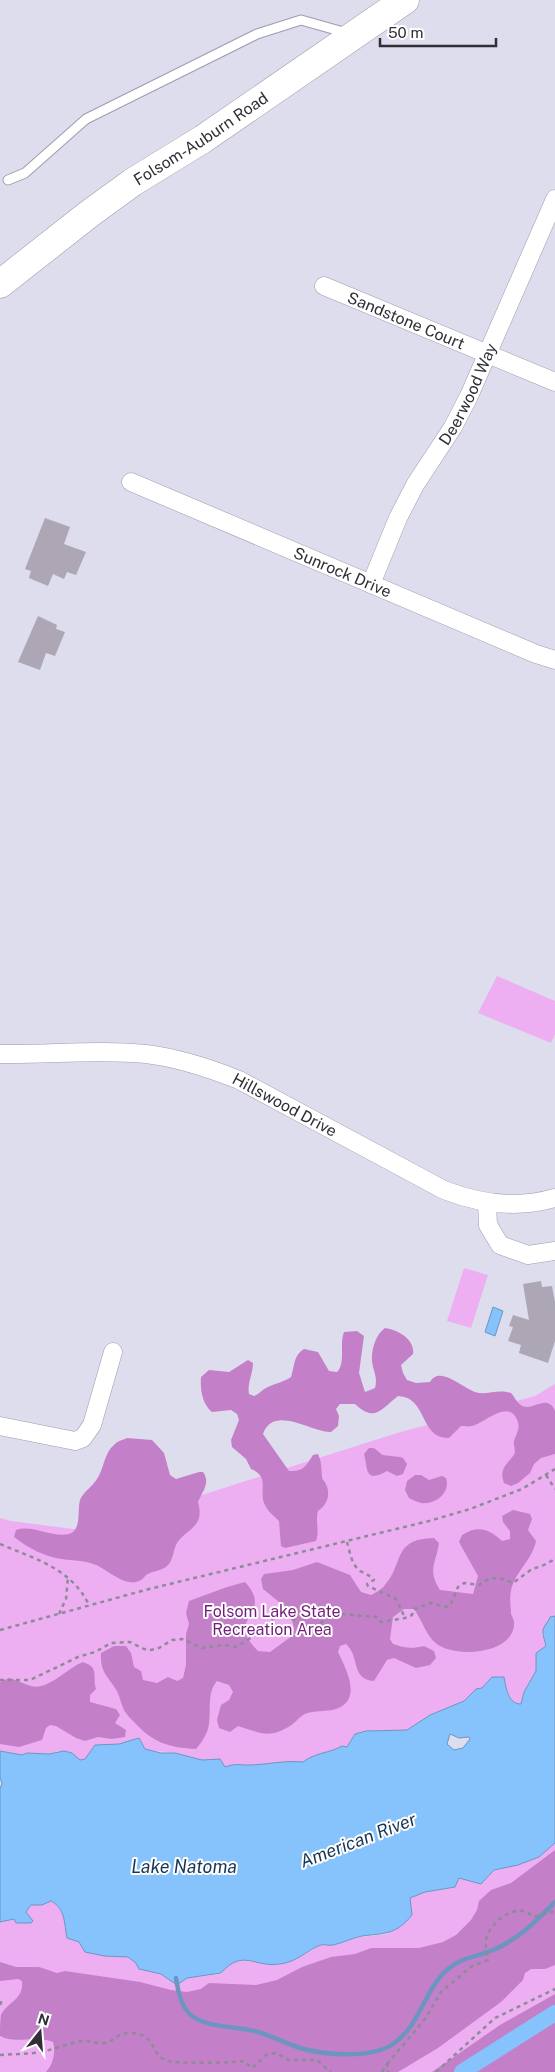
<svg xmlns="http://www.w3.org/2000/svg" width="555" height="2072" font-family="'Public Sans',sans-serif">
<rect width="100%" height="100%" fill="#dddded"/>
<g fill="#eeaff2">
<polygon points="497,976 555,1001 555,1034 551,1043 478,1013"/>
<polygon points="464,1268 488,1275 471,1328 447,1321"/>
<path d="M555 1384V1616L550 1617 542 1634 546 1646 536 1653V1671L524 1692 521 1704C508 1703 506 1688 504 1677H492L482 1688 476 1689 464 1701 430 1715 407 1730 366 1731 355 1734 347 1747 342 1746C330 1753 314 1753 303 1762 284 1760 266 1765 248 1765 237 1765 237 1763 225 1767L208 1759C197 1762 187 1756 177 1754 166 1751 156 1752 145 1749L139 1738C133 1740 126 1743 119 1744 102 1747 97 1741 85 1759L80 1761 58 1751 49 1754 27 1753 22 1755 0 1751V1518L11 1521 89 1531 397 1433 535 1396Z"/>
<path d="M555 1843V2072H0V1922L14 1919 16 1923H31L33 1921 26 1912 31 1905H42L51 1901C66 1909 64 1924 67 1938L79 1942 85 1952 104 1956 127 1957 136 1963 139 1969 161 1974 174 1983H180L187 1978 221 1974 228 1965 236 1960 279 1965 295 1960 320 1945H333L361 1937 387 1934 410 1898 425 1892 455 1887 459 1878 481 1884 494 1870 518 1865 539 1857Z"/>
</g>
<g fill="#c47fc9">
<path d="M385 1328C398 1330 415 1339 413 1354L401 1365 403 1373 407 1380 416 1383 430 1382C441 1364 464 1391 479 1393 490 1394 499 1389 511 1393 514 1396 517 1403 521 1405 532 1413 547 1392 555 1411 555 1420 555 1443 555 1454L541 1458 534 1464 530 1473 518 1483 511 1486 504 1483C499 1469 506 1465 513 1456 517 1452 513 1445 514 1441 516 1434 520 1430 518 1422 510 1397 485 1423 472 1426 469 1427 464 1426 461 1426L449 1438C419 1439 428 1397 398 1396 381 1409 375 1423 355 1404H340L336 1409 339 1416 338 1426 331 1432C312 1433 274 1404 263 1434L289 1471C303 1472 306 1466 313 1455L318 1454C322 1463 321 1467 322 1477 323 1481 324 1480 326 1484 331 1495 327 1505 318 1511 315 1522 320 1530 316 1541L285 1548 281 1546 279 1521C273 1515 267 1511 264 1503 259 1489 270 1477 251 1469L246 1459 232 1447 231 1440 239 1420 237 1414 231 1410 212 1412C202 1404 200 1389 201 1377L209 1370 229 1372 248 1360 253 1363C253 1373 247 1384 249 1394L254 1396C260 1394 262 1389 268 1387 276 1383 284 1382 291 1377 295 1365 293 1356 304 1349L318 1352 329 1371 337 1372C346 1363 339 1345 344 1332L357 1331 364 1336 359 1373 365 1392 375 1388C378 1377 373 1371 372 1361 371 1350 376 1334 385 1328Z"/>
<path d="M127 1438 152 1440 164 1453 170 1475 176 1479 199 1472H203C211 1483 202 1492 198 1502 204 1524 193 1526 180 1539 172 1547 175 1559 167 1566 161 1571 152 1571 146 1575 144 1577 143 1579 141 1580 127 1589 108 1570 96 1565 85 1560 74 1561 62 1559 45 1557 28 1548 14 1537L16 1530C33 1524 51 1538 69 1534 82 1530 77 1511 80 1500 84 1491 92 1487 97 1479 104 1469 104 1453 114 1445 117 1441 123 1440 127 1438Z"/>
<path d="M373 1448C377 1449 379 1453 383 1455 386 1456 398 1456 403 1458L407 1464 403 1474 397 1476 387 1471C364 1484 368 1468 364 1454L369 1448Z"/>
<path d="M415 1475H421L429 1480 442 1476 446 1478C451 1493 435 1505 421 1503 417 1502 413 1500 409 1498L405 1490 407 1481Z"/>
<path d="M513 1510 530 1514 532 1519 528 1530 536 1541C532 1561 515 1571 511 1591 509 1598 511 1607 511 1614 512 1617 515 1621 514 1625 512 1654 459 1657 440 1646 426 1638 423 1621 414 1609H404L393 1617 390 1639 393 1644C404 1648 412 1649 424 1646L434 1651 436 1658 430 1665 416 1668 394 1658 387 1660 374 1681C350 1679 361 1658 346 1644L340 1646 338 1652C346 1669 363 1700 336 1709 326 1712 314 1710 305 1714 299 1717 295 1723 290 1726 268 1739 261 1733 238 1726L230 1732 219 1728 217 1720 221 1705 229 1700 233 1692 229 1685 217 1681C207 1692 211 1710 209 1724 208 1733 202 1742 196 1749 169 1748 152 1742 134 1722 130 1718 126 1714 124 1710 121 1704 120 1697 117 1691 108 1676 100 1673 101 1653L114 1646H126L131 1653 134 1667 141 1671 143 1680 157 1683 168 1677 177 1681 183 1678 186 1665V1634L189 1624 186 1613 189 1601 227 1587 245 1582C270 1609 239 1616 246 1635 248 1640 254 1647 258 1651L270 1652 292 1636 294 1629 290 1611 263 1589 261 1579 264 1574 293 1570 317 1562 350 1575 361 1592 371 1595C375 1593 381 1590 384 1586 405 1564 391 1539 434 1538L439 1543C436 1564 427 1569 440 1590L473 1594 478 1576 459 1542 462 1535C478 1525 489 1529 502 1541L510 1539V1531L503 1522 502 1516Z"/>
<path d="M83 1662C100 1668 92 1675 96 1689L90 1695V1702L116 1709 120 1715 115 1723 126 1730 125 1737 112 1739 98 1737 85 1741 76 1738 56 1726 50 1725 46 1728 42 1740 19 1747 0 1744V1682L9 1678C17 1680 24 1684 31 1686 48 1691 67 1668 83 1662Z"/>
<path d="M555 1850V1965L545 1969H531L525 1973 523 1980 501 2002 438 2048 398 2072H46C53 2065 56 2052 53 2042 35 2034 16 2045 0 2036 0 2030 0 2022 1 2015 7 2002 24 2000 22 1981L18 1979 0 1981V1962L16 1967H39L57 1973 65 1971 140 1982 171 1990 187 1992 201 1989 209 1983 256 1985 277 1980 302 1967 331 1957 355 1954 371 1948H419L443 1942 456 1935 471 1920 477 1910 479 1901 491 1890 511 1883Z"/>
<polygon points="555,1994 555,2072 432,2072 500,2025"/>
</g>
<g fill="#86c2fc" stroke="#6c96c0" fill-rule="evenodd">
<polygon points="493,1307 503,1311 495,1336 485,1332"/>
<path d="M555 1616V1843L539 1857 518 1865 494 1870 481 1884 459 1878 455 1887 425 1892 410 1898 412 1915C396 1935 385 1933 362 1936 352 1938 343 1943 333 1945 329 1946 325 1944 321 1945 308 1949 298 1962 280 1964 254 1968 243 1948 221 1973L187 1978 180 1983H174L161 1974 139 1969 136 1963 128 1957 104 1956 85 1952 79 1942 67 1938C64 1924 66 1909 51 1901L42 1905H31L26 1912 33 1921 31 1923H16L14 1919 0 1922V1789L2 1783 0 1778V1751L22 1755 27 1753 49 1754 64 1751 72 1753 80 1760 85 1759 95 1745 119 1744 139 1738 145 1749 161 1753H175L202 1760 220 1759 225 1767C237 1763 237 1765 248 1765 266 1765 284 1760 303 1762 314 1753 330 1753 342 1746L347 1747 355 1734 366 1731 407 1730 430 1715 464 1701 476 1689 482 1688 492 1677H504C506 1688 508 1704 521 1704L524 1692 536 1671V1653L546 1646C545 1641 543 1637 543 1633 542 1627 548 1623 550 1617ZM450 1734 459 1738 469 1737 470 1739 463 1748 454 1750 447 1744Z"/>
</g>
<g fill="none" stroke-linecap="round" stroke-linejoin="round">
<path stroke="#6c96c0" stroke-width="4.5" d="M176 1978C178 1991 181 2008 192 2016 209 2028 234 2026 254 2031 270 2035 285 2043 300 2048 323 2055 372 2059 393 2044 420 2026 425 1988 448 1969 462 1957 477 1957 493 1950 518 1940 536 1921 555 1902"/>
<polyline stroke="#86c2fc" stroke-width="16" points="462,2072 555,2013"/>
</g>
<g fill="#ada6b5">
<polygon points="45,518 70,527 64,544 86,552 76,575 67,572 64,579 53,574 48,586 29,578 31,571 25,569"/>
<polygon points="38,616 57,625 56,629 65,632 55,656 46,653 40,670 18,662"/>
<polygon points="541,1281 542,1287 552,1286 555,1302 555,1341 548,1363 519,1353 521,1345 508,1341 513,1327 509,1326 513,1315 529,1320 523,1284"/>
</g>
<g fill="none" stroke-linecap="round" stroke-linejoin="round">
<defs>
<polyline id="service" points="8,180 25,173 86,119 257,34 301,20 347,33"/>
<g id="minor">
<path id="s1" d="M324 286 555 382"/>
<path id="s2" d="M131 482 536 654 555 660"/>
<path id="s3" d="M371 584 398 518 415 485 453 427 469 396 555 199"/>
<path id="s4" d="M0 1054C48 1055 98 1049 146 1054 179 1058 209 1068 239 1080L444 1190C480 1204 517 1209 555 1198"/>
<polyline points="487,1203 488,1225 500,1245 528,1255 555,1251"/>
<polyline points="0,1426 75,1441 83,1438 92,1425 113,1352"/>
</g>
<g id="primary">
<path id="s5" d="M0 284 89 214 133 182 203 139 405 0"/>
</g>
</defs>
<use href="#service" stroke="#9d9cac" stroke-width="11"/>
<use href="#minor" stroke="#9d9cac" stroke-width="19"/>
<use href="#primary" stroke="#9d9cac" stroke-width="29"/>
<g stroke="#8c8c97" stroke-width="2.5" stroke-dasharray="4 4" stroke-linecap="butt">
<polyline points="546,1475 555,1489"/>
<path d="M347 1542C350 1552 351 1564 360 1571 366 1574 369 1575 374 1580L367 1584 368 1586 396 1599 405 1618"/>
<path d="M0 1544C35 1559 71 1568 89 1605"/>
<polyline points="59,1614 66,1599 68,1577"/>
<polyline points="0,1630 149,1589 429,1521 470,1509 522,1489 555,1469"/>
<polyline points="0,1680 30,1680 78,1657 95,1652 111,1643 130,1642 144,1649 151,1650 159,1648 172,1640 182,1639 202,1648 225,1645 236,1647 252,1637 261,1627 279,1614 284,1613 301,1625 310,1628 316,1626 331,1616 341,1614 377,1617 381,1622 405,1618 412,1615 414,1609 431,1603 444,1607 450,1606 458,1587 464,1583 479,1585 490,1578 504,1579 513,1583 532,1569 542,1566 555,1559"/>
<polyline points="0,2005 3,1998"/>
<path d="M0 2055C14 2054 28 2054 42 2052 55 2049 68 2043 82 2041 90 2040 97 2044 105 2043 114 2042 116 2032 132 2033 157 2035 149 2052 165 2060 171 2064 234 2063 244 2061L252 2068 266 2055 276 2053 289 2060H317L331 2072"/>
<path d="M387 2064 425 2019 441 1992 472 1966 488 1960C487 1954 485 1946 486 1940 488 1926 508 1908 523 1911 527 1912 531 1915 534 1917L555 1911"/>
<polyline points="382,2072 387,2064 388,2072"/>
<polyline points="436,2072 495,2018 555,1989"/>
</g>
<use href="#service" stroke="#fff" stroke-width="9"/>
<use href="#minor" stroke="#fff" stroke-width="18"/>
<use href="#primary" stroke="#fff" stroke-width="28"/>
</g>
<g text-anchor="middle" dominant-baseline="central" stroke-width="4" stroke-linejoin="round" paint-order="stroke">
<g font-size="16" fill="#2f2f35" stroke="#fff">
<text stroke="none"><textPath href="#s5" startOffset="248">Folsom-Auburn Road</textPath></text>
<text stroke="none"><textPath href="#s1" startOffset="89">Sandstone Court</textPath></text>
<text stroke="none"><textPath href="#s3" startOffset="214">Deerwood Way</textPath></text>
<text stroke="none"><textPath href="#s2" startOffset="230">Sunrock Drive</textPath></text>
<text stroke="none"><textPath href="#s4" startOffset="295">Hillswood Drive</textPath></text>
</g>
<g font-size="16" fill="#721f79" stroke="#fff">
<text x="272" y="1611">Folsom Lake State<tspan x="272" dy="18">Recreation Area</tspan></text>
</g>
<g font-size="18" font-style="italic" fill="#173653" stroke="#fff">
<text transform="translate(358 1840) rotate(-21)">American River</text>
<text x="184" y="1866">Lake Natoma</text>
</g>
</g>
<g transform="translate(40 2032) rotate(17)" stroke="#ffffff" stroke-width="4" paint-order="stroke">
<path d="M0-4L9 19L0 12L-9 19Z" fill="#2f2f35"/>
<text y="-8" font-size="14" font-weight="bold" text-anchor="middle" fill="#2f2f35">N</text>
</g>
<path d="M380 38v8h116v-8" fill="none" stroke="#2f2f35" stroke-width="2.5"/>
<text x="388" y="38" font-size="15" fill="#2f2f35" stroke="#ffffff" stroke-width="4" paint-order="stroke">50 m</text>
</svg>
